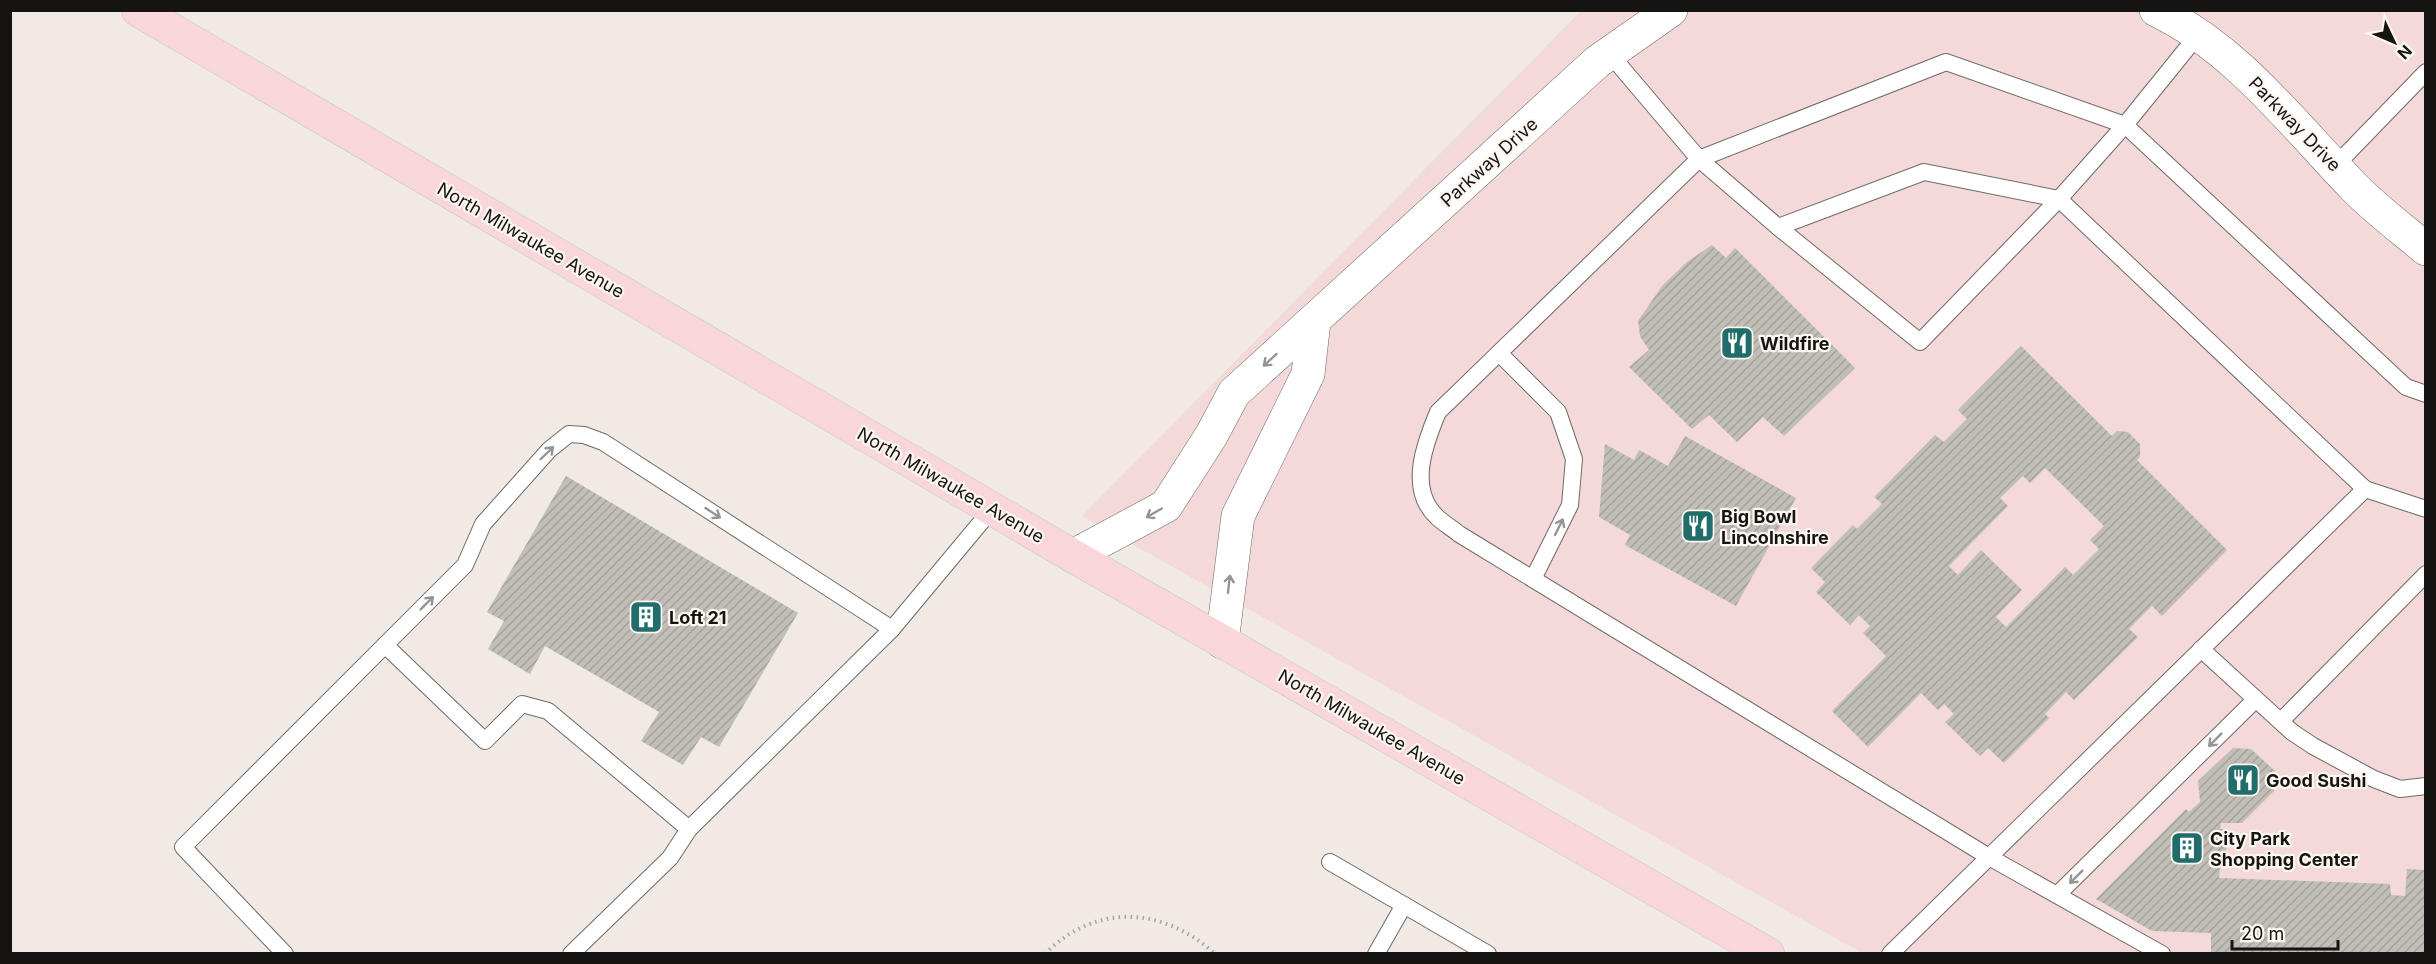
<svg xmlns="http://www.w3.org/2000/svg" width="2436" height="964" font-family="Inter,sans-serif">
<defs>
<pattern id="building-hatch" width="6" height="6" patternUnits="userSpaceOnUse" patternTransform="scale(1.5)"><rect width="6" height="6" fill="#c1bdb7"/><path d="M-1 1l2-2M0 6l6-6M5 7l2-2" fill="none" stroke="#a5a29c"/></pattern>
</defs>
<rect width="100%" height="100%" fill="#f0e9e4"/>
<polygon fill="#f4d9d9" points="1581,11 2425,11 2425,953 1862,953 1082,516"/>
<g fill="url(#building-hatch)" fill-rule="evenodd">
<polygon points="1712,245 1726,258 1735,248 1855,368 1784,436 1763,417 1737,442 1709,415 1692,429 1629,367 1649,350 1640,336 1638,321 1662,286 1687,262"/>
<path d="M2021 346 2112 436 2117 431 2128 432 2140 444V457L2137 460 2227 550 2162 616 2152 606 2129 629 2138 637 2074 700 2066 692 2045 714 2049 718 2004 763 1988 748 1980 756 1945 722 1954 714 1944 704 1938 710 1921 693 1868 747 1832 711 1886 656 1863 633 1870 626 1859 615 1850 625 1816 592 1825 582 1811 568 1853 525 1857 529 1882 504 1874 497 1935 435 1944 442 1967 419 1958 410ZM2045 468 2104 526 2090 540 2099 549 2073 575 2065 567 2006 627 1996 617 2022 590 1981 550 1958 575 1949 566 2008 506 2000 498 2023 476 2030 483Z"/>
<polygon points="1685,436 1796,498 1736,606 1625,545 1630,535 1599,517 1605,444 1634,460 1639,450 1668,466"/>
<polygon points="566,476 798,613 719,747 701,737 683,765 641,741 659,712 545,646 530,674 488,649 504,621 487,612"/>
<polygon points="2233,748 2251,749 2275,771 2274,791 2242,823 2221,823 2220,829 2227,830 2226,866 2220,867 2219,878 2390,884 2391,895 2405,896 2407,869 2426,870 2426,954 2211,954 2211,933 2152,931 2096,899 2186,809 2189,812 2200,802 2198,781"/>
</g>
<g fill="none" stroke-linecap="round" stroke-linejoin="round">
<defs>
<g id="lane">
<polyline points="1609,53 1699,159 1778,227 1924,172 2059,199 2365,489 2426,509"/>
<polyline points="2335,166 2426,72"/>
<polyline points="1778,227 1920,342 2059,199 2125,125 2197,36"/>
<polyline points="1499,353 1558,412 1574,459 1570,505 1533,579"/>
<polyline points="385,645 485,741 522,704 548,711 689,829"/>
<polyline points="2201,649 2292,732 2313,746 2374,779 2400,789 2426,786"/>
<polyline points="2281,721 2426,574"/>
<polyline points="1330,862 1488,954"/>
<polyline points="2057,895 2256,699"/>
<polyline points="285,954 183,847 465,565 483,524 549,450 569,434 584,435 603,442 892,629"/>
<polyline points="571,954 670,858 689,829 892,629 992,509"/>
<polyline points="1376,954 1404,905"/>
<polyline points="1890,954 2365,489"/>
<path d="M2162 954 1989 857 1459 534C1452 528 1443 523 1437 517 1407 489 1425 443 1438 412L1699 159 1946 62 2125 125 2406 387 2426 394"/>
</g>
<g id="street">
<path d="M2156 10C2237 49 2292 123 2353 186 2375 209 2401 228 2426 249"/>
<polyline points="1073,556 1166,506 1211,436 1234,393 1597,62 1671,10"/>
<polyline points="1222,642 1238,516 1308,374 1314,321"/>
</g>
<polyline id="primary" points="138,10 1073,556 1768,954"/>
</defs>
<use href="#lane" stroke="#706a66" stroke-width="18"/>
<use href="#street" stroke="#706a66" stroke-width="34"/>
<use href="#primary" stroke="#c7c7c6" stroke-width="34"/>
<path stroke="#a8a39f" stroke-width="4" stroke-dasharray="1.5 4.5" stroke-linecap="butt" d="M1045 954C1096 902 1164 907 1215 954"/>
<use href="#lane" stroke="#fff" stroke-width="16"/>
<use href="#street" stroke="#fff" stroke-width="33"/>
<use href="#primary" stroke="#f8d6d9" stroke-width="33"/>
</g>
<defs><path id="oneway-shaft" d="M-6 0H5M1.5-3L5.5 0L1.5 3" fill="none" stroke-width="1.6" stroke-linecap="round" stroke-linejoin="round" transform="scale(1.5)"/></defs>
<g stroke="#969595">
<use href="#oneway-shaft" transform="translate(1270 360) rotate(138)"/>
<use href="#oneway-shaft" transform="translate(547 453) rotate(-44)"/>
<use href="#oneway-shaft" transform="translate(713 513) rotate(33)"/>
<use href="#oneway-shaft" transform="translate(1154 513) rotate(150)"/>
<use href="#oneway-shaft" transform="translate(1559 527) rotate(-64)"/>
<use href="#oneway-shaft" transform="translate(1229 584) rotate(-83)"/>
<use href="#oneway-shaft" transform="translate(427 603) rotate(-45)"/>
<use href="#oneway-shaft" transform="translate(2215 740) rotate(135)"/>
<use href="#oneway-shaft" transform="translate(2076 877) rotate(135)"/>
</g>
<defs>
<symbol id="restaurant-square" viewBox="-11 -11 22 22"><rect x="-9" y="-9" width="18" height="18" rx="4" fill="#216d6c" stroke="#fdf6f1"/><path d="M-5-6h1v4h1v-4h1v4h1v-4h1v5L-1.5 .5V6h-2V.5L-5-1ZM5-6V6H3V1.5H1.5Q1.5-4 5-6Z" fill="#fff"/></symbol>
<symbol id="building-square" viewBox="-11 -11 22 22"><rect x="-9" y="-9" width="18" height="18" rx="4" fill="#216d6c" stroke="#fdf6f1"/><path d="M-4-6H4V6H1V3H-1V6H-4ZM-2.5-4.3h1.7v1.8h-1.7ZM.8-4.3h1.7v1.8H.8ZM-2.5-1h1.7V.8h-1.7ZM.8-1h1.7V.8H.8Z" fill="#fff"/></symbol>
</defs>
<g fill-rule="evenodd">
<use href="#restaurant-square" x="1718" y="324" width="38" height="38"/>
<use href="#restaurant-square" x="1679" y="507" width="38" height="38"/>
<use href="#building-square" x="627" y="598" width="38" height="38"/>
<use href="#restaurant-square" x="2224" y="761" width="38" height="38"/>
<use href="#building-square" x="2168" y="829" width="38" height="38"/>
</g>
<g text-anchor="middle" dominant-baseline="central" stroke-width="4.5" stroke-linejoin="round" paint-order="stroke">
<g font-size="18" fill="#161413" stroke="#fdf6f1">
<text transform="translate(2295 124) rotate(46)">Parkway Drive</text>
<text transform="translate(1489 162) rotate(-42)">Parkway Drive</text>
<text transform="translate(531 240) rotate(30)">North Milwaukee Avenue</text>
<text transform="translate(951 485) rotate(30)">North Milwaukee Avenue</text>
<text transform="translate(1372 727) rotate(30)">North Milwaukee Avenue</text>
</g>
<g font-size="18" font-weight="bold" fill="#161413" stroke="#fdf6f1" text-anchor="start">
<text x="1760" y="343">Wildfire</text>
<text x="1721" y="516">Big Bowl<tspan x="1721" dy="21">Lincolnshire</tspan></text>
<text x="669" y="617">Loft 21</text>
<text x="2266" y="780">Good Sushi</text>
<text x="2210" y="838">City Park<tspan x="2210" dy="21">Shopping Center</tspan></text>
</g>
</g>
<rect width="2436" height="964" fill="none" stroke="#161413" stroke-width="24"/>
<g transform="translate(2394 42) rotate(134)" stroke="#fdf6f1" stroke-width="4.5" paint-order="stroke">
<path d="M0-4.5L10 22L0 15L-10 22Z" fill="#161413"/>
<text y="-9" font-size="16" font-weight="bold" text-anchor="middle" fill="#161413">N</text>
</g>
<path d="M2232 940v9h106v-9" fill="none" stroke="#161413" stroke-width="3"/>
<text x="2241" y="940" font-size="18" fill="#161413" stroke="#fdf6f1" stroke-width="4.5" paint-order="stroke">20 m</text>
</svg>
